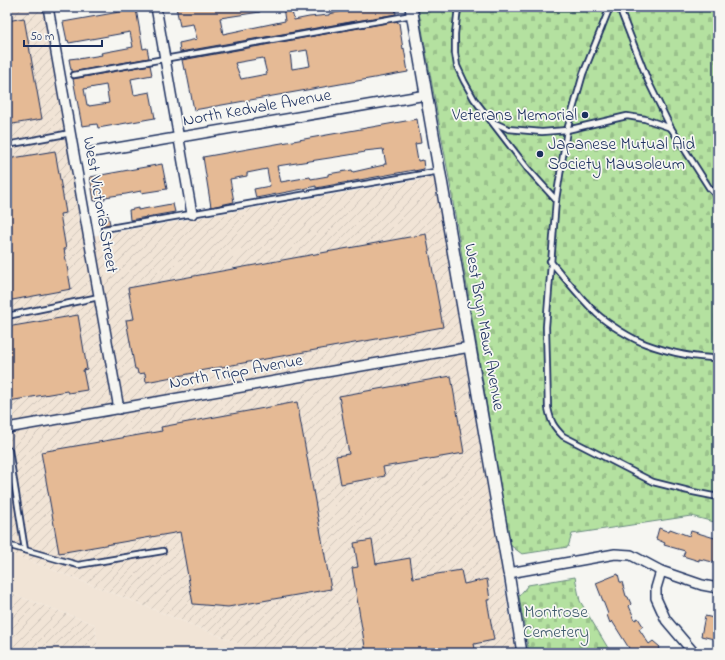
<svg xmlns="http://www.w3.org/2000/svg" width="725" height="660" font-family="'Indie Flower',sans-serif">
<defs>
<pattern id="industrial-furrows" width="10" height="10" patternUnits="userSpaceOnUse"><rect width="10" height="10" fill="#f1e4d6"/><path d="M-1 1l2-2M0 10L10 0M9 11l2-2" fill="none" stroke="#cec4ba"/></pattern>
<pattern id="cemetery-stones" width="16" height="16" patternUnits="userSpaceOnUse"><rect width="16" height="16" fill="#b4e1a0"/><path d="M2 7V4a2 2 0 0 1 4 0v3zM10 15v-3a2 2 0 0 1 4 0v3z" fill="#9ac18c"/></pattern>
</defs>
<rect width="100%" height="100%" fill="#f6f6f2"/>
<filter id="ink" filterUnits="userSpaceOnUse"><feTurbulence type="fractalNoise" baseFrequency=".025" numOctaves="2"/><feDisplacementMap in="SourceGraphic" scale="8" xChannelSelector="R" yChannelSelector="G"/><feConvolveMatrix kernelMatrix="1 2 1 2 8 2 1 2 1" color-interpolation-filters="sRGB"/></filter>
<g filter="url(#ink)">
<polygon fill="#f1e4d6" points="7,552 95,586 262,653 99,653 94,624 7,592"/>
<g fill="url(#industrial-furrows)">
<polygon points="7,7 50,7 92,236 434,177 516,653 262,653 95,586 7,552"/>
<polygon points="7,592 94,624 99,653 7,653"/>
</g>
<g fill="url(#cemetery-stones)" stroke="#68887f">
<polygon points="418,7 718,7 718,523 691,516 572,534 568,547 522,554 510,545 449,178"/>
<polygon points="575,577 580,601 611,653 529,653 519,596 528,585"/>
</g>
<g fill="#e5ba95" stroke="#1b2f5e" fill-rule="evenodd">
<polygon points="176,7 259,7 260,12 220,18 223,34 285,21 283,7 291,7 294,20 309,17 329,15 329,14 362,7 368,7 369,9 378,7 395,7 396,14 180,52 179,43 197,39 193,24 180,26"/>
<polygon points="136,9 143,49 147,48 149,58 72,72 72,69 71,70 69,59 78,58 78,59 102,55 101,53 133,47 130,32 69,43 68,40 67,41 63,22"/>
<polygon points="24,18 42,119 7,125 7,21"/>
<path d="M397 21 398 23H399L403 49 404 48 408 72 194 110 186 69 184 70 182 60ZM307 50 310 66 292 69 290 53ZM263 58 267 74 241 79 235 63Z"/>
<path d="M150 65 152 75 131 79 134 95 150 92 155 118 98 128 97 124 82 126 73 79ZM106 85 109 103 89 106V105H87L84 89Z"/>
<path d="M417 119 421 143 415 144 418 161 423 160 424 169 414 171V170L316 188V186L303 189 256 198 254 189 270 186 267 169 247 173V176L230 179 234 202 211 207 203 157ZM383 149 386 164H384V165L353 172 352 170 328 174V176L311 179 310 177 281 182 277 166 349 155 365 152 364 151Z"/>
<polygon points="55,151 66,213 60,214 66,249 64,249 71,289 7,301 7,159"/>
<polygon points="162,164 167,189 141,193 141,191 126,194 105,197 105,199 94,201 90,177"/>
<polygon points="171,204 173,204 175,212 130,220 129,210 138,208 138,210"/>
<polygon points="108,215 110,224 101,226 99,217"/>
<polygon points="426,234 443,327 199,371 199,372 146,382 145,373 138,374 137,369 135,369 126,320 134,319 128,288"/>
<polygon points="78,315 87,369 83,370 87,390 68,393 67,391 9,401 7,390 7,327"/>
<polygon points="451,376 464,453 383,467 385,476 341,484 336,456 349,454 339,396"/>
<polygon points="297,402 331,589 228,607 193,604 180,532 59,553 41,452 162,431 161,427"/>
<polygon points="659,528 669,532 670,529 689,536 691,531 718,539 718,563 699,559 699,561 683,556 685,551 664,545 665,543 656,539"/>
<polygon points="372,540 376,564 410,558 413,578 461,570 464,584 487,579 490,600 487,600 494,640 474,644 476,653 366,653 352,568 358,567 354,543"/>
<polygon points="618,574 620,582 622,582 626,596 628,597 631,604 629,606 635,620 638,618 643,626 639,629 649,644 653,641 660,647 655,653 632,653 612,621 610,623 607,615 608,614 596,583"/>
<polygon points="705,616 718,619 718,640 701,636"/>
</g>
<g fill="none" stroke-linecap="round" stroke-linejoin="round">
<defs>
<g id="service">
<polyline points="458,7 455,34 455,53 457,66 464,81 474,99 528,169 556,200"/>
<path d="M610 7 583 74 567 130 556 200 546 327 548 408C551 422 553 426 563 436L653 482 693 492 718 497"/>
<polyline points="619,7 648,81 671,128 710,189 718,197"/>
<polyline points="74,75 412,15"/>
<polyline points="493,122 508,129 542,132 567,130 627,116 645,119 671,128"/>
<polyline points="7,145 71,133"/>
<polyline points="104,229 440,171"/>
<path d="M550 261C565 278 581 299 597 314 608 324 632 339 646 344 668 352 695 358 718 358"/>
<polyline points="7,316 99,297"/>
<polyline points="9,450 25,550"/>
<polyline points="7,545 78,565 163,551"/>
</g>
<g id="minor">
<polyline points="48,7 119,409"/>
<polyline points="156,7 192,214"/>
<polyline points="93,152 426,95"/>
<polyline points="7,428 470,347"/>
<polyline points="661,571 656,588 656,598 666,620 694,653"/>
<polyline points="522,653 509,573 615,554 631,555 661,571 702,585 718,588"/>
</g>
<polyline id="tertiary" points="411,7 509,573"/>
</defs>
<use href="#service" stroke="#1b2f5e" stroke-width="8"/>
<use href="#minor" stroke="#1b2f5e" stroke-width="12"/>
<use href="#tertiary" stroke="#1b2f5e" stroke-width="14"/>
<use href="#service" stroke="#f6f6f2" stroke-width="4.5"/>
<use href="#minor" stroke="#f6f6f2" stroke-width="9"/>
<use href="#tertiary" stroke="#f6f6f2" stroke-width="11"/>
</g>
</g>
<g fill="#1b2f5e" stroke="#f6f6f2" stroke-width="1.5">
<circle cx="585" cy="115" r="4"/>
<circle cx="540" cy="154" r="4"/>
</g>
<g text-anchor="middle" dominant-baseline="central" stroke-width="3.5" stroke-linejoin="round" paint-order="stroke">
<g font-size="17" fill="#1b2f5e" stroke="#f6f6f2">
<text transform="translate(257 108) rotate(-10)">North Kedvale Avenue</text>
<text transform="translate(100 205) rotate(80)">West Victoria Street</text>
<text transform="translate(484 327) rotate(80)">West Bryn Mawr Avenue</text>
<text transform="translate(236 372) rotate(-10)">North Tripp Avenue</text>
</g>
<g font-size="17" fill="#1b2f5e" stroke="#f6f6f2" text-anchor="end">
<text x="577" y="115">Veterans Memorial</text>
<text x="548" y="144" text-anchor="start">Japanese Mutual Aid<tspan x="548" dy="20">Society Mausoleum</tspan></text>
</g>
<g font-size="17" fill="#415c6e" stroke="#f6f6f2">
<text x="556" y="612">Montrose<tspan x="556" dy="20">Cemetery</tspan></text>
</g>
</g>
<rect width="725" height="660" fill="none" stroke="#f6f6f2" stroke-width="24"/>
<rect x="12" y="12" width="701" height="636" fill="none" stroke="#1b2f5e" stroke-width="1.5" filter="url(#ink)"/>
<path d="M24 40v6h78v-6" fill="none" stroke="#1b2f5e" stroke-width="2"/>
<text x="30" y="40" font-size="12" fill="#1b2f5e" stroke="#f6f6f2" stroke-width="3" paint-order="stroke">50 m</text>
</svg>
